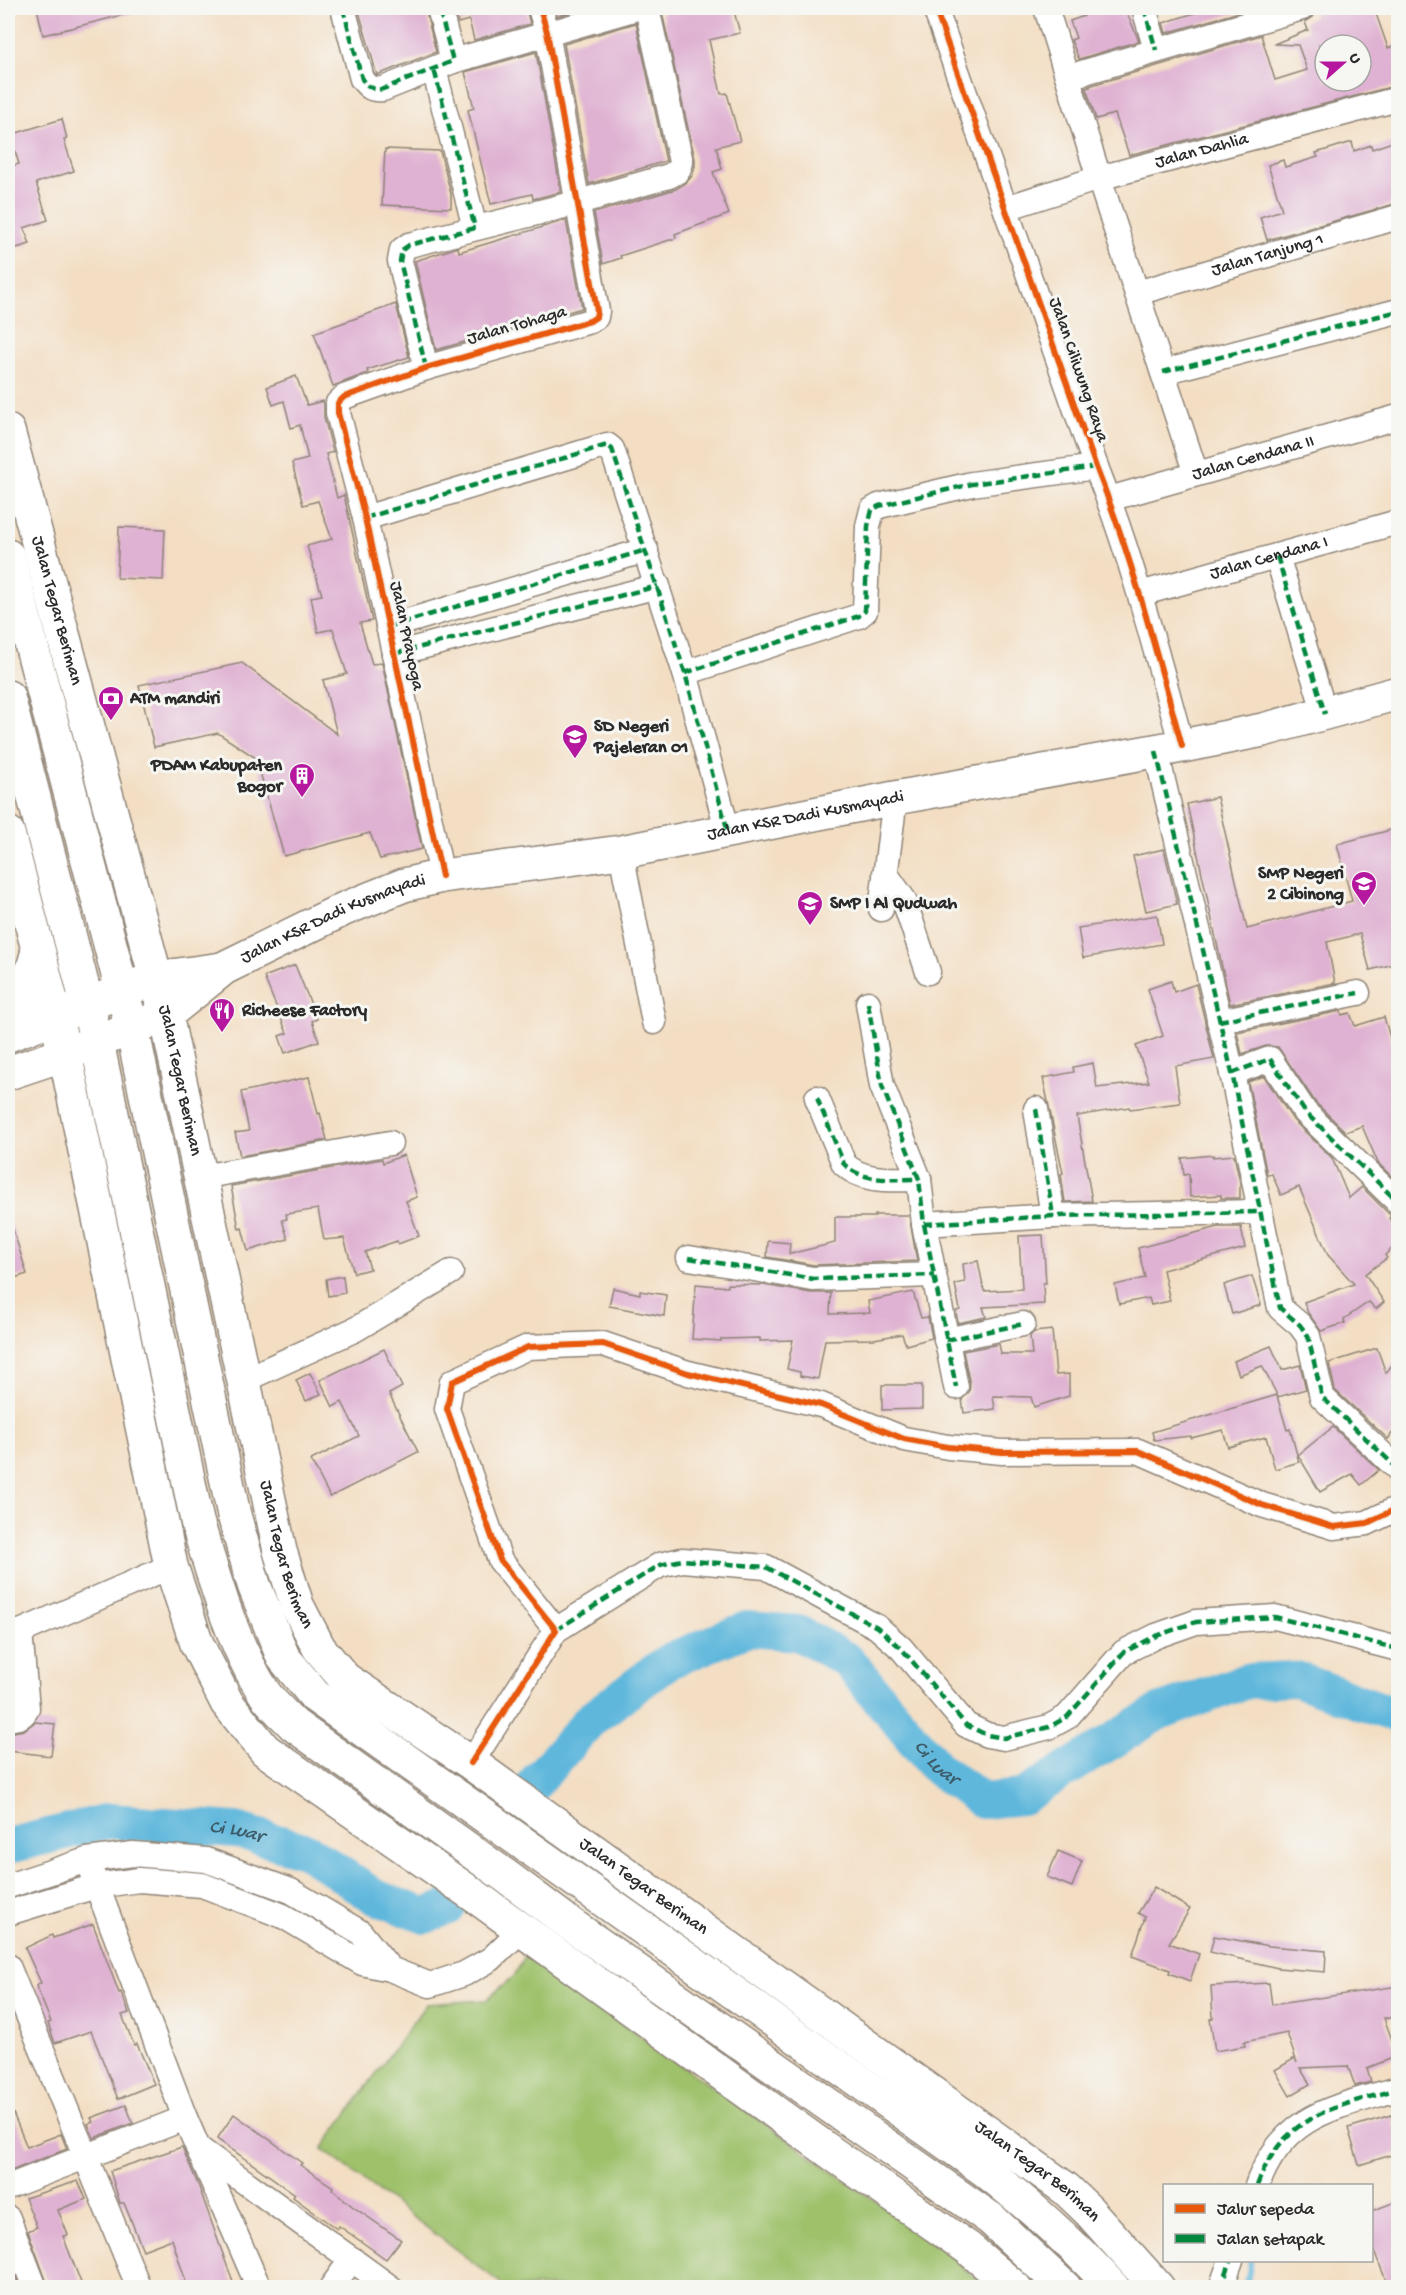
<svg xmlns="http://www.w3.org/2000/svg" width="1406" height="2295" font-family="'Gochi Hand',sans-serif">
<rect width="100%" height="100%" fill="#f6f6f2"/>
<filter id="ink" filterUnits="userSpaceOnUse"><feTurbulence type="fractalNoise" baseFrequency=".0167" numOctaves="2"/><feDisplacementMap in="SourceGraphic" scale="12" xChannelSelector="R" yChannelSelector="G"/><feConvolveMatrix kernelMatrix="1 2 1 2 8 2 1 2 1" color-interpolation-filters="sRGB"/></filter>
<filter id="wash" filterUnits="userSpaceOnUse"><feTurbulence type="fractalNoise" baseFrequency=".008" numOctaves="4" result="noise"/><feDisplacementMap in="SourceGraphic" scale="24" xChannelSelector="R" yChannelSelector="G"/><feGaussianBlur stdDeviation="1.35" result="paint"/><feColorMatrix in="noise" values="0 0 0 0 0 0 0 0 0 0 0 0 0 0 0 0 0 1.4 0 .05"/><feComposite in="paint" operator="in"/></filter>
<g filter="url(#wash)">
<rect width="100%" height="100%" fill="#f3dec3"/>
<polygon fill="#9ec16b" stroke="#64764b" stroke-width="1.5" points="525,1956 941,2247 985,2287 506,2287 322,2149 426,2004 486,2000 514,1976"/>
<g fill="none" stroke-linecap="round" stroke-linejoin="round">
<polyline stroke="#5fb7dc" stroke-width="6" points="1246,2288 1251,2260"/>
<g stroke="#5fb7dc" stroke-width="36">
<path id="s1" d="M533 1785 591 1719 669 1661 747 1629 798 1633 847 1660 938 1769 983 1801 1022 1797 1159 1712 1247 1681 1296 1679 1398 1716"/>
<path id="s2" d="M8 1846 109 1821 236 1830 307 1851 375 1897 425 1916 448 1907"/>
</g>
</g>
<g id="blocks">
<g fill="#dfb1d2" fill-rule="evenodd">
<polygon points="37,8 130,8 131,13 43,35"/>
<polygon points="358,8 425,8 436,52 377,75"/>
<polygon points="454,8 526,8 530,24 474,40 469,20 458,23"/>
<polygon points="555,8 587,8 557,16"/>
<polygon points="661,8 733,8 740,33 709,40 721,94 727,93 740,141 716,147 722,169 713,172 729,214 675,234 676,238 620,256 621,258 603,264 594,213 676,189 686,183 692,176 695,166 695,159"/>
<polygon points="1081,8 1125,8 1139,41 1079,59 1071,40 1076,38 1070,21 1084,16"/>
<polygon points="1210,8 1253,8 1166,33 1163,23"/>
<path d="M1316 8H1374L1388 48 1398 44V85L1129 155 1115 114 1096 119 1086 88 1090 87 1089 86 1261 35 1275 80 1307 70 1298 45 1274 44 1308 30 1305 22 1313 17ZM1319 45H1361V81H1325V60Z"/>
<polygon points="636,23 666,161 589,184 564,44"/>
<polygon points="536,52 561,192 533,199 532,194 491,204 468,110 474,108 465,72"/>
<polygon points="62,119 67,139 64,140 74,171 36,183 48,220 24,228 30,244 13,249 8,234 8,167 19,164 10,135"/>
<polygon points="1398,140 1398,203 1267,240 1260,217 1282,210 1268,165 1283,160 1285,167 1318,157 1316,153 1352,142 1354,151 1371,145 1372,149"/>
<polygon points="385,149 440,151 451,194 451,208 382,205"/>
<polygon points="566,220 582,308 436,350 415,261 458,247 459,252"/>
<polygon points="396,304 409,357 367,370 368,373 333,386 314,333"/>
<polygon points="296,376 307,405 323,401 324,405 324,417 333,452 326,454 337,498 344,495 372,621 360,623 372,664 382,663 422,849 380,859 370,833 284,856 256,758 218,733 154,747 139,685 242,663 337,734 323,680 347,674 333,629 318,632 311,597 322,595 307,546 332,539 318,501 303,505 292,463 308,459 300,425 291,428 284,401 273,405 267,387"/>
<polygon points="119,527 165,529 163,580 117,578"/>
<polygon points="1217,797 1247,929 1352,901 1337,844 1398,828 1398,963 1370,970 1360,934 1327,942 1335,983 1230,1004 1187,804"/>
<polygon points="1164,849 1177,904 1146,911 1133,856"/>
<polygon points="1157,915 1162,944 1083,958 1078,928"/>
<polygon points="295,965 317,1019 312,1021 319,1041 285,1053 279,1036 287,1033 264,977"/>
<polygon points="1171,981 1174,992 1196,984 1214,1059 1175,1066 1180,1103 1130,1109 1129,1107 1077,1116 1092,1201 1065,1202 1061,1174 1063,1173 1043,1078 1074,1072 1073,1067 1093,1063 1097,1088 1149,1082 1136,1046 1163,1036 1148,989"/>
<polygon points="1341,1011 1342,1015 1350,1013 1355,1026 1384,1017 1398,1065 1398,1183 1378,1163 1362,1126 1346,1132 1316,1103 1278,1047 1266,1046 1242,1054 1237,1032"/>
<polygon points="1264,1076 1293,1120 1332,1158 1349,1198 1362,1187 1391,1216 1389,1218 1398,1229 1398,1243 1385,1255 1387,1258 1365,1274 1384,1302 1376,1309 1369,1302 1344,1319 1345,1323 1321,1331 1308,1313 1304,1302 1354,1284 1328,1255 1299,1187 1281,1195 1272,1174 1267,1175 1248,1082"/>
<polygon points="309,1077 318,1114 320,1113 327,1140 240,1156 235,1133 249,1131 241,1092"/>
<polygon points="404,1155 417,1197 406,1201 419,1236 398,1244 397,1241 365,1252 370,1269 354,1273 344,1238 324,1240 318,1209 286,1214 287,1219 282,1220 288,1239 248,1251 242,1228 239,1229 231,1186 382,1159 383,1163"/>
<polygon points="1213,1155 1213,1157 1234,1155 1240,1182 1240,1198 1221,1198 1221,1195 1190,1197 1189,1174 1184,1175 1182,1158"/>
<polygon points="875,1215 909,1215 917,1261 814,1265 767,1257 768,1241 790,1243 789,1254 835,1243 835,1217 875,1217"/>
<polygon points="11,1223 27,1274 8,1280 8,1224"/>
<polygon points="1218,1227 1241,1227 1245,1248 1163,1270 1170,1301 1151,1305 1149,1298 1119,1304 1115,1285 1145,1278 1138,1248"/>
<polygon points="1043,1235 1046,1283 1043,1283 1044,1304 983,1307 986,1317 958,1323 956,1311 960,1310 955,1284 965,1282 963,1264 978,1261 984,1291 1022,1289 1019,1236"/>
<polygon points="343,1276 345,1293 328,1296 326,1279"/>
<polygon points="1252,1276 1261,1305 1232,1314 1224,1285"/>
<polygon points="696,1284 728,1287 728,1284 763,1285 811,1293 831,1293 830,1314 870,1313 868,1301 913,1292 921,1318 928,1317 932,1338 906,1345 902,1334 874,1339 825,1340 818,1379 800,1376 800,1372 787,1369 793,1340 760,1341 760,1338 721,1339 721,1341 692,1339"/>
<polygon points="613,1288 640,1294 640,1291 666,1295 664,1316 609,1306"/>
<polygon points="1052,1330 1056,1375 1069,1374 1069,1396 1034,1407 1031,1397 993,1396 995,1409 964,1413 962,1399 969,1392 970,1385 963,1351 999,1344 1001,1354 1032,1354 1030,1336 1034,1332"/>
<polygon points="1271,1346 1282,1370 1300,1365 1306,1389 1278,1397 1277,1396 1287,1430 1290,1429 1299,1462 1275,1469 1266,1437 1228,1447 1223,1430 1191,1438 1191,1436 1154,1440 1152,1432 1277,1395 1262,1366 1239,1375 1234,1361"/>
<polygon points="1377,1348 1386,1373 1398,1357 1398,1425 1388,1439 1335,1390 1329,1363"/>
<polygon points="384,1349 402,1387 389,1394 418,1452 330,1497 311,1460 359,1436 342,1402 333,1407 320,1380"/>
<polygon points="310,1373 321,1394 306,1401 296,1380"/>
<polygon points="882,1385 922,1385 922,1409 882,1410"/>
<polygon points="1333,1427 1379,1470 1361,1485 1352,1474 1320,1492 1298,1455"/>
<polygon points="8,1669 12,1704 8,1705"/>
<polygon points="35,1722 55,1724 51,1756 8,1751 8,1733 24,1730"/>
<polygon points="1058,1851 1082,1861 1072,1887 1047,1877"/>
<polygon points="1154,1887 1190,1909 1169,1943 1199,1954 1190,1981 1169,1973 1170,1970 1132,1956 1145,1917 1138,1913"/>
<polygon points="93,1924 119,1993 121,1992 129,2013 122,2015 134,2045 137,2044 154,2084 118,2099 91,2031 55,2043 48,2023 51,2022 36,1986 41,1983 25,1948 52,1935 53,1938"/>
<polygon points="1214,1936 1269,1946 1326,1951 1325,1972 1278,1968 1210,1952"/>
<polygon points="1269,1983 1272,2005 1398,1986 1398,2018 1384,2018 1398,2056 1367,2068 1371,2082 1355,2086 1348,2066 1300,2068 1310,2084 1290,2096 1275,2070 1295,2058 1297,2063 1287,2033 1244,2042 1245,2046 1215,2051 1210,2019 1213,2018 1211,1986"/>
<polygon points="8,2101 27,2147 61,2134 67,2149 8,2172"/>
<polygon points="126,2105 133,2123 94,2138 88,2124 93,2122 91,2118"/>
<polygon points="234,2114 302,2163 300,2165 333,2187 332,2189 352,2206 401,2240 386,2259 339,2226 337,2229 319,2216 293,2197 295,2194 217,2139"/>
<polygon points="1391,2115 1398,2139 1398,2153 1359,2165 1348,2128"/>
<polygon points="182,2147 199,2187 235,2288 188,2288 172,2239 143,2250 124,2203 120,2203 110,2171"/>
<polygon points="78,2181 86,2199 58,2210 68,2235 63,2236 83,2288 49,2288 28,2231 37,2227 25,2198"/>
<polygon points="1398,2201 1398,2288 1389,2288 1371,2243 1371,2211"/>
<polygon points="8,2256 20,2288 8,2288"/>
</g>
</g>
</g>
<g filter="url(#ink)">
<use href="#blocks" fill-opacity="0" stroke="#8f8477" stroke-width="1.5"/>
<g fill="none" stroke-linecap="round" stroke-linejoin="round">
<defs>
<g id="street">
<path d="M343 8 362 79C369 88 372 90 383 89L453 61 637 8"/>
<polyline points="439,8 453,61"/>
<path d="M935 8 1096 467C1132 557 1156 652 1182 746"/>
<polyline points="1046,8 1099,178 1196,474"/>
<polyline points="1144,8 1156,50"/>
<polyline points="434,69 475,228"/>
<polyline points="1068,77 1302,8"/>
<path id="s3" d="M1006 208 1099 178 1398 99"/>
<path id="s4" d="M1137 293 1398 217"/>
<polyline points="426,368 400,261 402,250 409,245 572,204 669,176 678,171 681,162 647,8"/>
<polyline points="1163,372 1398,311"/>
<path id="s5" d="M1109 499 1398 417"/>
<polyline points="365,518 604,446 607,445 612,449 685,673 728,832"/>
<polyline points="1277,556 1325,714"/>
<path id="s6" d="M1140 594 1398 522"/>
<polyline points="388,627 646,550"/>
<polyline points="394,654 658,586"/>
<polyline points="685,673 859,616 865,611 868,526 872,510 879,506 972,484 1096,467"/>
<polyline points="1156,751 1232,1073 1280,1308 1300,1325 1308,1336 1322,1397 1398,1469"/>
<polyline points="621,852 654,1022"/>
<polyline points="885,873 904,900 928,972"/>
<polyline points="442,876 365,518 338,413 338,403 344,397 426,368 590,321 596,317 597,311 547,32 540,8"/>
<polyline points="881,909 895,798"/>
<polyline points="868,1003 882,1086 919,1179 924,1224 956,1387"/>
<polyline points="1219,1021 1358,993"/>
<polyline points="1232,1073 1270,1059 1305,1112 1397,1201"/>
<path d="M817 1098 844 1164C863 1183 894 1179 919 1179"/>
<polyline points="1036,1109 1053,1216"/>
<polyline points="201,1177 390,1143"/>
<polyline points="924,1224 1053,1216 1259,1212"/>
<polyline points="689,1258 813,1279 934,1275"/>
<polyline points="946,1340 1023,1324"/>
<polyline points="244,1380 356,1329 451,1272"/>
<polyline points="556,1630 660,1565 682,1560 766,1567 877,1627 901,1648 966,1725 987,1735 1004,1738 1049,1727 1067,1717 1124,1652 1156,1636 1196,1622 1275,1617 1398,1649"/>
<polyline points="8,1635 20,1632 171,1566"/>
<path d="M8 1719C17 1717 23 1718 27 1708L20 1632"/>
<polyline points="471,1763 556,1630 500,1560 447,1409 452,1382 528,1347 603,1344 688,1373 821,1405 904,1439 948,1447 1002,1452 1138,1451 1262,1505 1334,1527 1367,1523 1398,1508"/>
<polyline points="87,1860 185,2118 259,2288"/>
<polyline points="8,1886 87,1860 133,1854 206,1860 291,1891 360,1932 390,1969"/>
<polyline points="8,1913 96,1886 139,1880 202,1885 283,1916 362,1963 390,1969 430,1985 464,1974 491,1959 522,1929"/>
<polyline points="8,1966 139,2288"/>
<polyline points="198,2148 391,2288"/>
<path d="M1257 2186C1283 2114 1333 2108 1398 2089"/>
<polyline points="8,2187 185,2118"/>
<polyline points="8,2218 35,2288"/>
<polyline points="331,2288 352,2259"/>
<polyline points="1221,2288 1231,2260"/>
</g>
<g id="secondary">
<polyline points="8,1035 156,978 222,969"/>
<path id="s7" d="M8 1073 65 1054 166 1015 224 968 344 909 404 885 442 876 621 852 895 798 1182 746 1263 730 1398 693"/>
</g>
<g id="primary">
<path id="s8" d="M8 431 166 1015 280 1551 297 1605 319 1648 345 1679 471 1763 1066 2189 1089 2211 1158 2288"/>
<path d="M8 556 132 1028 234 1515 254 1585 283 1657 315 1696 986 2171C1031 2207 1074 2244 1113 2288"/>
<path d="M8 697 97 1042 197 1521C214 1578 232 1644 265 1694 273 1705 284 1715 294 1725L507 1877 566 1921 991 2219 1065 2288"/>
<polyline points="8,833 65,1054 171,1566 197,1644 227,1703 265,1750 482,1901 840,2159 968,2248 1015,2288"/>
<path d="M8 1024C23 1001 31 977 38 951"/>
</g>
</defs>
<use href="#street" stroke="#8f8477" stroke-width="27"/>
<use href="#secondary" stroke="#8f8477" stroke-width="36"/>
<use href="#primary" stroke="#8f8477" stroke-width="36"/>
<use href="#street" stroke="#fff" stroke-width="24"/>
<use href="#secondary" stroke="#fff" stroke-width="33"/>
<use href="#primary" stroke="#fff" stroke-width="33"/>
<g stroke="#00873e" stroke-width="4.5" stroke-dasharray="9 4.5" stroke-linecap="butt">
<path d="M343 8 362 79C369 88 372 90 383 89L453 61 439 8"/>
<polyline points="1144,8 1156,50"/>
<polyline points="426,368 400,261 402,250 409,245 475,228 434,69"/>
<polyline points="1163,372 1398,311"/>
<polyline points="365,518 604,446 607,445 612,449 685,673 728,832"/>
<polyline points="1277,556 1325,714"/>
<polyline points="388,627 646,550"/>
<polyline points="394,654 658,586"/>
<polyline points="685,673 859,616 865,611 868,526 872,510 879,506 972,484 1096,467"/>
<polyline points="1156,751 1232,1073 1280,1308 1300,1325 1308,1336 1322,1397 1398,1469"/>
<polyline points="868,1003 882,1086 919,1179 924,1224 956,1387"/>
<polyline points="1219,1021 1358,993"/>
<polyline points="1232,1073 1270,1059 1305,1112 1397,1201"/>
<path d="M817 1098 844 1164C863 1183 894 1179 919 1179"/>
<polyline points="1036,1109 1053,1216"/>
<polyline points="924,1224 1053,1216 1259,1212"/>
<polyline points="689,1258 813,1279 934,1275"/>
<polyline points="946,1340 1023,1324"/>
<polyline points="556,1630 660,1565 682,1560 766,1567 877,1627 901,1648 966,1725 987,1735 1004,1738 1049,1727 1067,1717 1124,1652 1156,1636 1196,1622 1275,1617 1398,1649"/>
<path d="M1257 2186C1283 2114 1333 2108 1398 2089"/>
<polyline points="1221,2288 1231,2260"/>
</g>
<defs>
<g id="cycleway">
<path d="M935 8 1096 467C1132 557 1156 652 1182 746"/>
<polyline points="442,876 365,518 338,413 338,403 344,397 426,368 590,321 596,317 597,311 547,32 540,8"/>
<polyline points="471,1763 556,1630 500,1560 447,1409 452,1382 528,1347 603,1344 688,1373 821,1405 904,1439 948,1447 1002,1452 1138,1451 1262,1505 1334,1527 1367,1523 1398,1508"/>
</g>
</defs>
<use href="#cycleway" stroke="#f6f6f2" stroke-width="10"/>
<use href="#cycleway" stroke="#e8590c" stroke-width="6"/>
</g>
</g>
<defs>
<symbol id="bank-pin" viewBox="-11 -11 22 30"><path d="M0 17L-7.5 6A9.5 9.5 0 1 1 7.5 6Z" fill="#b5179e" stroke="#f6f6f2"/><path d="M-6-4H6V4H-6ZM0-2.3a2.3 2.3 0 1 0 0 4.6a2.3 2.3 0 1 0 0-4.6Z" fill="#fff"/></symbol>
<symbol id="school-pin" viewBox="-11 -11 22 30"><path d="M0 17L-7.5 6A9.5 9.5 0 1 1 7.5 6Z" fill="#b5179e" stroke="#f6f6f2"/><path d="M0-5L7-2L0 1L-7-2ZM-4 1L0 2.5L4 1V4Q0 6-4 4Z" fill="#fff"/></symbol>
<symbol id="building-pin" viewBox="-11 -11 22 30"><path d="M0 17L-7.5 6A9.5 9.5 0 1 1 7.5 6Z" fill="#b5179e" stroke="#f6f6f2"/><path d="M-4-6H4V6H1V3H-1V6H-4ZM-2.5-4.3h1.7v1.8h-1.7ZM.8-4.3h1.7v1.8H.8ZM-2.5-1h1.7V.8h-1.7ZM.8-1h1.7V.8H.8Z" fill="#fff"/></symbol>
<symbol id="restaurant-pin" viewBox="-11 -11 22 30"><path d="M0 17L-7.5 6A9.5 9.5 0 1 1 7.5 6Z" fill="#b5179e" stroke="#f6f6f2"/><path d="M-5-6h1v4h1v-4h1v4h1v-4h1v5L-1.5 .5V6h-2V.5L-5-1ZM5-6V6H3V1.5H1.5Q1.5-4 5-6Z" fill="#fff"/></symbol>
</defs>
<g fill-rule="evenodd">
<use href="#bank-pin" x="96" y="684" width="30" height="40"/>
<use href="#school-pin" x="560" y="722" width="30" height="40"/>
<use href="#building-pin" x="287" y="761" width="30" height="40"/>
<use href="#school-pin" x="1349" y="869" width="30" height="40"/>
<use href="#school-pin" x="795" y="889" width="30" height="40"/>
<use href="#restaurant-pin" x="207" y="996" width="30" height="40"/>
</g>
<g text-anchor="middle" dominant-baseline="central" stroke-width="6" stroke-linejoin="round" paint-order="stroke">
<g font-size="18" fill="#2b2b2b" stroke="#f6f6f2">
<text stroke="none"><textPath href="#s3" startOffset="204">Jalan Dahlia</textPath></text>
<text stroke="none"><textPath href="#s4" startOffset="136">Jalan Tanjung 1</textPath></text>
<text transform="translate(517 326) rotate(-16)">Jalan Tohaga</text>
<text transform="translate(1078 370) rotate(71)">Jalan Ciliwung Raya</text>
<text stroke="none"><textPath href="#s5" startOffset="150">Jalan Cendana II</textPath></text>
<text stroke="none"><textPath href="#s6" startOffset="134">Jalan Cendana I</textPath></text>
<text stroke="none"><textPath href="#s8" startOffset="186">Jalan Tegar Beriman</textPath></text>
<text transform="translate(406 636) rotate(78)">Jalan Prayoga</text>
<text stroke="none"><textPath href="#s7" startOffset="849">Jalan KSR Dadi Kusmayadi</textPath></text>
<text stroke="none"><textPath href="#s7" startOffset="363">Jalan KSR Dadi Kusmayadi</textPath></text>
<text stroke="none"><textPath href="#s8" startOffset="672">Jalan Tegar Beriman</textPath></text>
<text stroke="none"><textPath href="#s8" startOffset="1158">Jalan Tegar Beriman</textPath></text>
<text stroke="none"><textPath href="#s8" startOffset="1662">Jalan Tegar Beriman</textPath></text>
<text stroke="none"><textPath href="#s8" startOffset="2148">Jalan Tegar Beriman</textPath></text>
</g>
<g font-size="18" font-weight="bold" fill="#2b2b2b" stroke="#f6f6f2" text-anchor="start">
<text x="130" y="699">ATM mandiri</text>
<text x="594" y="727">SD Negeri<tspan x="594" dy="21">Pajeleran 01</tspan></text>
<text x="282" y="766" text-anchor="end">PDAM Kabupaten<tspan x="282" dy="21">Bogor</tspan></text>
<text x="1344" y="874" text-anchor="end">SMP Negeri<tspan x="1344" dy="21">2 Cibinong</tspan></text>
<text x="830" y="904">SMP I Al Qudwah</text>
<text x="242" y="1011">Richeese Factory</text>
</g>
<g font-size="20" font-style="italic" fill="#3d5c69" stroke="#f6f6f2">
<text stroke="none"><textPath href="#s1" startOffset="513">Ci Luar</textPath></text>
<text stroke="none"><textPath href="#s2" startOffset="232">Ci Luar</textPath></text>
</g>
</g>
<rect width="1406" height="2295" fill="none" stroke="#f6f6f2" stroke-width="30"/>
<rect x="1163" y="2184" width="210" height="78" fill="#f6f6f2" stroke="#a5a5a2" stroke-width="1.5"/>
<rect x="1175" y="2204" width="30" height="9" fill="#e8590c" stroke="#a5a5a2" stroke-width="1.5"/>
<text x="1217" y="2214" font-size="18" fill="#2b2b2b">Jalur sepeda</text>
<rect x="1175" y="2234" width="30" height="9" fill="#00873e" stroke="#a5a5a2" stroke-width="1.5"/>
<text x="1217" y="2244" font-size="18" fill="#2b2b2b">Jalan setapak</text>
<g transform="translate(1343 63) rotate(69)"><circle r="28" fill="#f6f6f2" stroke="#a5a5a2" stroke-width="1.5"/>
<path d="M0-4.5L10 22L0 15L-10 22Z" fill="#b5179e"/>
<text y="-9" font-size="16" font-weight="bold" text-anchor="middle" fill="#2b2b2b">U</text>
</g>
</svg>
